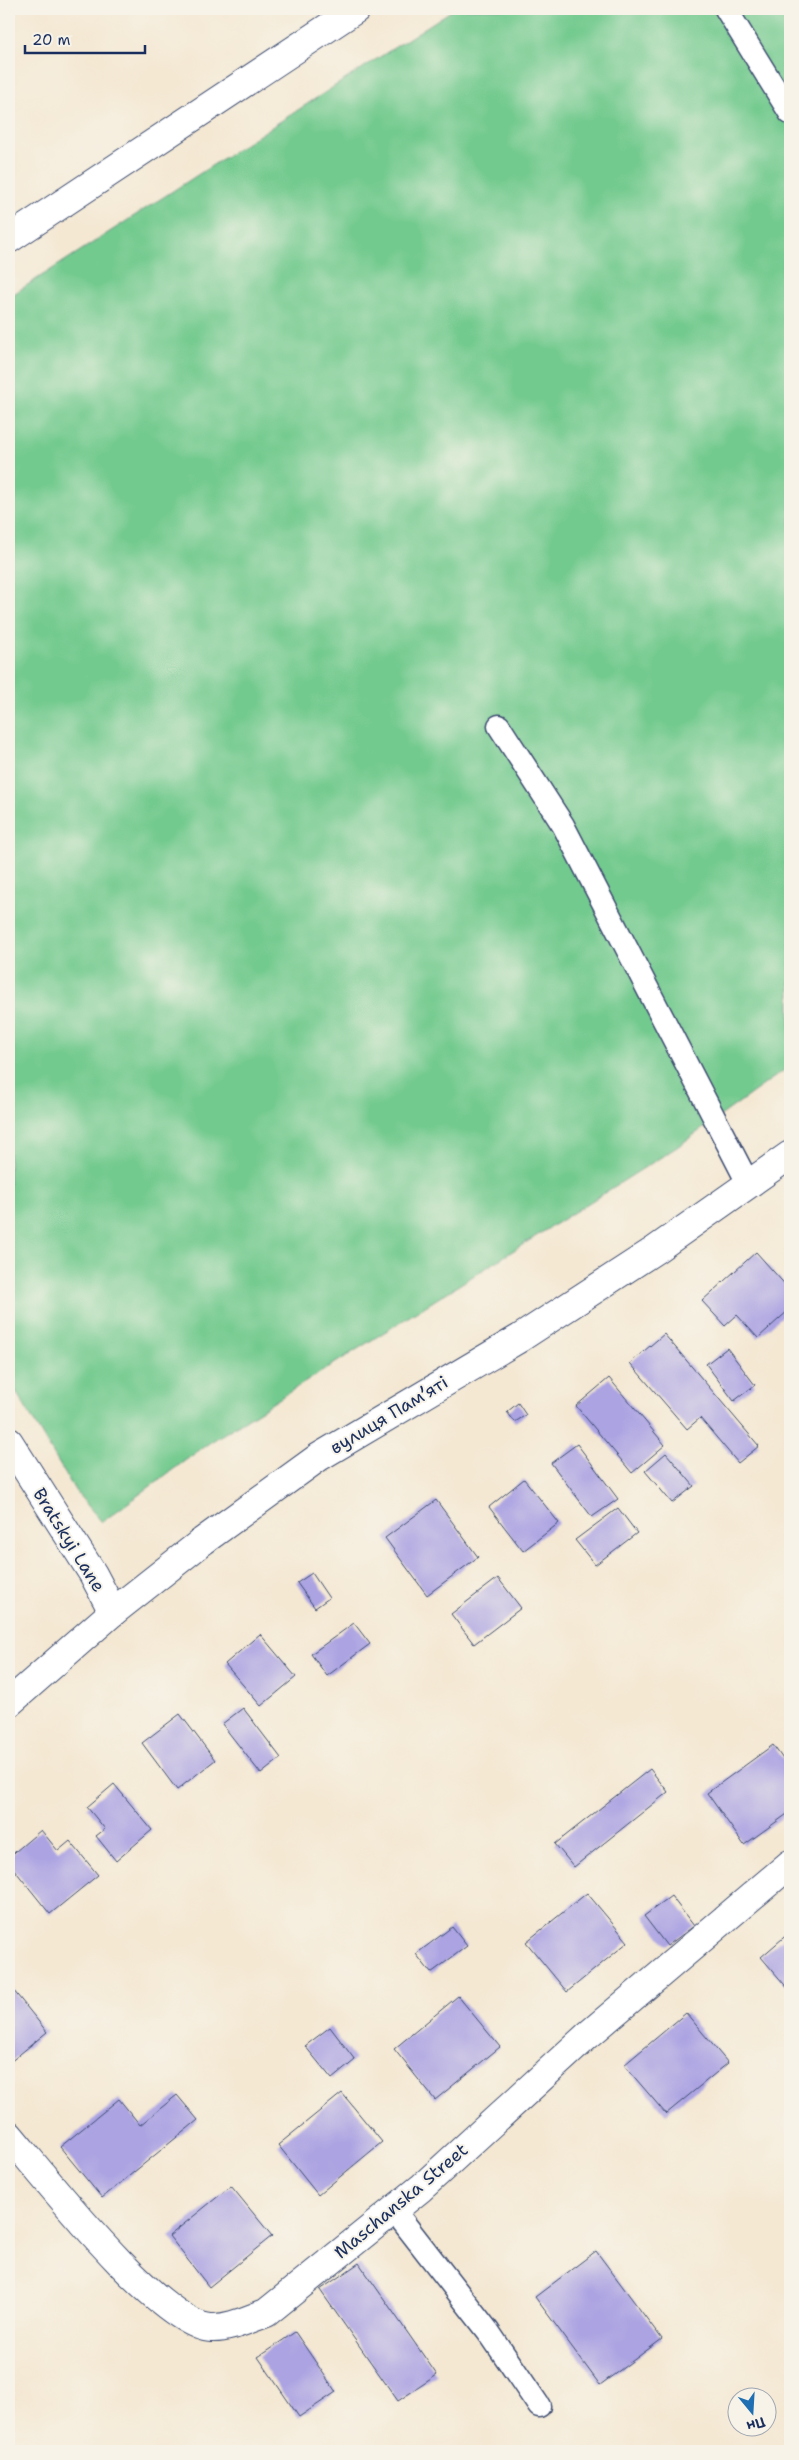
<svg xmlns="http://www.w3.org/2000/svg" width="799" height="2460" font-family="'Shantell Sans',sans-serif">
<rect width="100%" height="100%" fill="#f7f3e8"/>
<filter id="ink" filterUnits="userSpaceOnUse"><feTurbulence type="fractalNoise" baseFrequency=".02" numOctaves="2"/><feDisplacementMap in="SourceGraphic" scale="10" xChannelSelector="R" yChannelSelector="G"/><feConvolveMatrix kernelMatrix="1 2 1 2 8 2 1 2 1" color-interpolation-filters="sRGB"/></filter>
<filter id="wash" filterUnits="userSpaceOnUse"><feTurbulence type="fractalNoise" baseFrequency=".0096" numOctaves="4" result="noise"/><feDisplacementMap in="SourceGraphic" scale="20" xChannelSelector="R" yChannelSelector="G"/><feGaussianBlur stdDeviation="1.12" result="paint"/><feColorMatrix in="noise" values="0 0 0 0 0 0 0 0 0 0 0 0 0 0 0 0 0 1.4 0 .05"/><feComposite in="paint" operator="in"/></filter>
<g filter="url(#wash)">
<rect width="100%" height="100%" fill="#f4e8d3"/>
<polygon fill="#73ca8f" stroke="#477c76" points="454,9 790,9 790,1066 677,1147 209,1443 102,1522 76,1492 9,1380 9,297"/>
<polygon fill="#5eae7a" stroke="#3c6e6c" points="381,2445 414,2451 358,2451"/>
<g id="blocks">
<g fill="#aba3e2">
<polygon points="756,1252 790,1290 790,1309 758,1338 737,1315 725,1326 702,1301"/>
<polygon points="664,1334 759,1446 738,1463 700,1418 687,1429 630,1363"/>
<polygon points="727,1348 755,1385 734,1401 706,1364"/>
<polygon points="609,1378 665,1445 632,1473 576,1406"/>
<polygon points="518,1403 526,1415 515,1422 507,1412"/>
<polygon points="577,1444 618,1499 592,1517 551,1463"/>
<polygon points="666,1453 694,1486 672,1503 645,1471"/>
<polygon points="524,1479 559,1523 523,1551 489,1507"/>
<polygon points="436,1500 478,1557 427,1595 385,1538"/>
<polygon points="618,1508 637,1533 595,1565 575,1540"/>
<polygon points="312,1573 329,1598 315,1608 297,1583"/>
<polygon points="498,1578 521,1608 474,1644 451,1614"/>
<polygon points="354,1623 370,1644 327,1676 311,1654"/>
<polygon points="260,1634 296,1677 261,1706 225,1664"/>
<polygon points="243,1708 281,1758 261,1774 222,1724"/>
<polygon points="180,1714 215,1760 177,1790 142,1743"/>
<polygon points="773,1745 790,1769 790,1812 744,1845 707,1793"/>
<polygon points="650,1769 668,1792 574,1867 555,1844"/>
<polygon points="114,1784 152,1830 116,1861 96,1836 105,1829 87,1807"/>
<polygon points="41,1830 58,1851 70,1841 98,1875 50,1914 9,1863 9,1857"/>
<polygon points="587,1893 628,1942 567,1992 526,1942"/>
<polygon points="671,1896 694,1926 667,1946 644,1916"/>
<polygon points="452,1927 467,1946 431,1973 416,1954"/>
<polygon points="790,1932 790,1991 761,1957"/>
<polygon points="9,1985 47,2032 9,2063"/>
<polygon points="458,1996 500,2047 435,2100 394,2049"/>
<polygon points="686,2013 728,2063 666,2114 624,2065"/>
<polygon points="330,2027 355,2060 332,2079 305,2046"/>
<polygon points="342,2093 382,2142 318,2195 278,2145"/>
<polygon points="177,2095 198,2120 102,2198 60,2147 119,2099 140,2125"/>
<polygon points="231,2186 272,2236 209,2287 169,2236"/>
<polygon points="596,2251 662,2339 600,2385 535,2297"/>
<polygon points="359,2263 437,2375 398,2401 320,2290"/>
<polygon points="295,2332 336,2392 299,2417 258,2357"/>
</g>
</g>
</g>
<g filter="url(#ink)">
<use href="#blocks" fill-opacity="0" stroke="#3c4b70" stroke-width="1"/>
<g fill="none" stroke-linecap="round" stroke-linejoin="round">
<defs>
<g id="lane">
<polyline points="726,9 790,113"/>
<polyline points="499,726 563,825 749,1185"/>
<polyline points="393,2209 488,2331 539,2406"/>
</g>
<g id="street">
<polyline points="9,239 356,9"/>
<polyline points="9,1442 93,1574 113,1612"/>
<path d="M9 2135C44 2176 161 2326 211 2328 229 2329 249 2319 266 2313L421 2188 587 2036 790 1864"/>
</g>
<polyline id="secondary" points="9,1703 113,1612 203,1541 319,1457 520,1338 655,1250 790,1155"/>
</defs>
<use href="#lane" stroke="#3c4b70" stroke-width="25"/>
<use href="#street" stroke="#3c4b70" stroke-width="30"/>
<use href="#secondary" stroke="#3c4b70" stroke-width="30"/>
<use href="#lane" stroke="#fff" stroke-width="22"/>
<use href="#street" stroke="#fff" stroke-width="28"/>
<use href="#secondary" stroke="#fff" stroke-width="28"/>
</g>
</g>
<g text-anchor="middle" dominant-baseline="central" stroke-width="4" stroke-linejoin="round" paint-order="stroke">
<g font-size="18" fill="#1b2f5e" stroke="#f7f3e8">
<text transform="translate(389 1415) rotate(-31)">вулиця Памʼяті</text>
<text transform="translate(69 1540) rotate(58)">Bratskyi Lane</text>
<text transform="translate(401 2201) rotate(-40)">Maschanska Street</text>
</g>
</g>
<rect width="799" height="2460" fill="none" stroke="#f7f3e8" stroke-width="30"/>
<g transform="translate(752 2412) rotate(162)"><circle r="24" fill="#f7f3e8" stroke="#9fa5b1"/>
<path d="M0-4L9 19L0 12L-9 19Z" fill="#1f6fb2"/>
<text y="-8" font-size="14" font-weight="bold" text-anchor="middle" fill="#1b2f5e">Пн</text>
</g>
<path d="M25 45v8h120v-8" fill="none" stroke="#1b2f5e" stroke-width="2.5"/>
<text x="32" y="45" font-size="15" fill="#1b2f5e" stroke="#f7f3e8" stroke-width="4" paint-order="stroke">20 m</text>
</svg>
